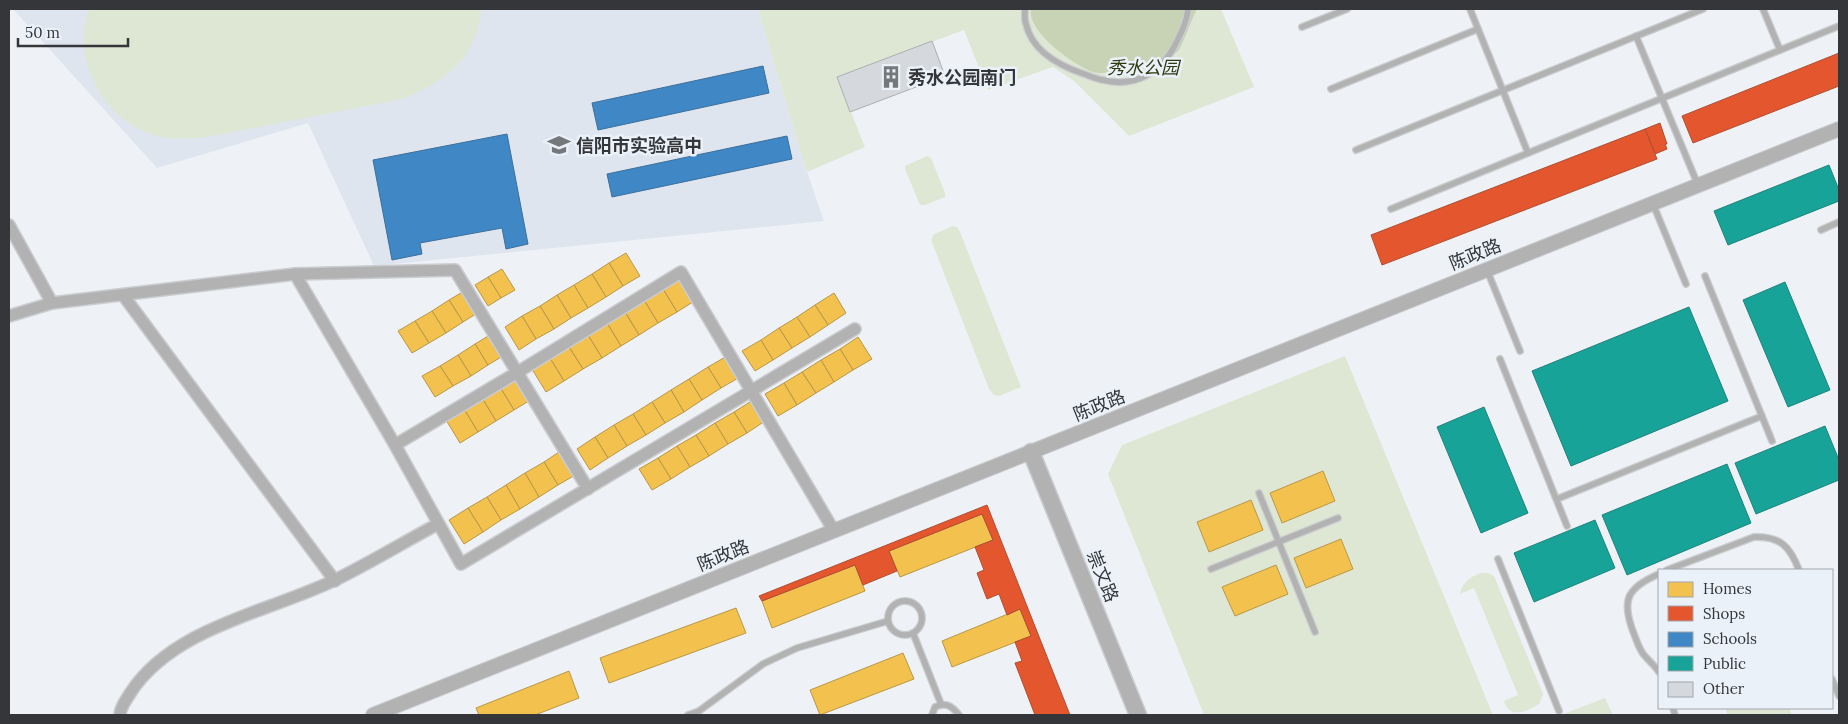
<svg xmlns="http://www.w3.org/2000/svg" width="1848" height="724" font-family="Lora,'Noto Sans SC',serif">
<rect width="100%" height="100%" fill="#eef2f6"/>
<polygon fill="#dee5ee" points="15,9 758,9 807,172 824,221 374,266 308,123 157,168 14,10"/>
<g fill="#dee7d3">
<path d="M89 9H481C477 59 445 81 402 99L208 137C193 138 177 140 162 137 107 126 70 62 89 9Z"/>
<polygon points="758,9 1221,9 1254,87 1129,136 1074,81 1053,67 988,90 964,30 837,77 865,147 807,172"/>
<polygon points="927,156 931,158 945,193 945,197 925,205 920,205 905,169 905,166"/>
<polygon points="953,226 957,227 960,232 1021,387 999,396 994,395 989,389 931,240 934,234"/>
<polygon points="1345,356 1493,715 1204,715 1108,474 1122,445"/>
<path d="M1481 573H1488L1494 576 1543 694 1539 704C1527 712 1509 719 1504 701L1518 695 1474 588 1460 594C1462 582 1470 577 1481 573Z"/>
<polygon points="1605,698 1613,715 1561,715"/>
<polygon points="1725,708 1789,708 1792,715 1728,715"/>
</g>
<path fill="#c8d3b6" d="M1031 9H1197C1193 16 1182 47 1178 51 1167 62 1107 77 1093 72 1074 65 1027 32 1031 9Z"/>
<g fill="#f2c14e" stroke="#b99748">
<polygon points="626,253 640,276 623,286 609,263"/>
<polygon points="609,263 623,286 606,297 592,274"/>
<polygon points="502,269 515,290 501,298 488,277"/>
<polygon points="592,274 606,297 588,308 574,285"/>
<polygon points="488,277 501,298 488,306 475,285"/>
<polygon points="681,277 696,300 677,312 663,289"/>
<polygon points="574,285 588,308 571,318 557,295"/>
<polygon points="663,289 677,312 658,323 644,300"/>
<polygon points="466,290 479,312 463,322 449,300"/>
<polygon points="834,293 846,313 828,325 815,305"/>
<polygon points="557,295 571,318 554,329 540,306"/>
<polygon points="449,300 463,322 446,333 432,311"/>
<polygon points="644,300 658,323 639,335 625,312"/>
<polygon points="815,305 828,325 810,337 797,317"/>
<polygon points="540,306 554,329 536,339 522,316"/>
<polygon points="432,311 446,333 429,343 415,321"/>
<polygon points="625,312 639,335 621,346 607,323"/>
<polygon points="522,316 536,339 519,350 505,327"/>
<polygon points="797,317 810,337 792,348 779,328"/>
<polygon points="415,321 429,343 412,353 398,331"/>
<polygon points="607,323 621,346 602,358 588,335"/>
<polygon points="779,328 792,348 773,360 761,340"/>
<polygon points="493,333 506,354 488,365 475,344"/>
<polygon points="588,335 602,358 583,369 569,347"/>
<polygon points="858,337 872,359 853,370 840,349"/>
<polygon points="761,340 773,360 755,371 742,351"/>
<polygon points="475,344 488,365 471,376 458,355"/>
<polygon points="569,347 583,369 564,381 550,358"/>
<polygon points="840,349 853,370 834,382 821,360"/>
<polygon points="458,355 471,376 453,386 440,366"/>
<polygon points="727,356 740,377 721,388 708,367"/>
<polygon points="550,358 564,381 546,392 532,369"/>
<polygon points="821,360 834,382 816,393 802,372"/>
<polygon points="440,366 453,386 435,397 422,376"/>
<polygon points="708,367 721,388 702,400 689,379"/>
<polygon points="802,372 816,393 797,405 784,383"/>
<polygon points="518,376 532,399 514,410 500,387"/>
<polygon points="689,379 702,400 684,412 671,390"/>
<polygon points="784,383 797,405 778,416 765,394"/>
<polygon points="500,387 514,410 496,421 482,398"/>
<polygon points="671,390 684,412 665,423 652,402"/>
<polygon points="482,398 496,421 478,432 464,409"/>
<polygon points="753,400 765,421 747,433 734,412"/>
<polygon points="652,402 665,423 646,435 633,414"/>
<polygon points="464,409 478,432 460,443 446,420"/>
<polygon points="734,412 747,433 728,444 715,423"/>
<polygon points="633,414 646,435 627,446 614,425"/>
<polygon points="715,423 728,444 709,456 696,435"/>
<polygon points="614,425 627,446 608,458 595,437"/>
<polygon points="696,435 709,456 690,467 677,446"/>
<polygon points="595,437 608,458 590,470 577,449"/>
<polygon points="677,446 690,467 671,479 658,458"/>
<polygon points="562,450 577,474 558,485 544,462"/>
<polygon points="658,458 671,479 652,490 639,469"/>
<polygon points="544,462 558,485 539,497 525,473"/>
<polygon points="1323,471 1335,501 1282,523 1270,493"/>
<polygon points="525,473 539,497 520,509 506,485"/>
<polygon points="506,485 520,509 501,520 487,497"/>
<polygon points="487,497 501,520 483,532 468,508"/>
<polygon points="1251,500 1263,530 1209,552 1197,522"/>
<polygon points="468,508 483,532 464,544 449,520"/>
<polygon points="982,514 993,540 900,577 889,551"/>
<polygon points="1341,539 1353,569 1306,588 1294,558"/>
<polygon points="855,565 865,591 772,628 762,601"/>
<polygon points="1276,565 1288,594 1235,616 1222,587"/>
<polygon points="736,608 746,633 609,683 600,658"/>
<polygon points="1020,609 1031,636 952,667 942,641"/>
<polygon points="903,653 914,679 820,715 810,690"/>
<polygon points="569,671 579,698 535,715 479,715 476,708"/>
</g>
<g fill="#e4572e" stroke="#af4d31">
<polygon points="1839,53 1839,86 1693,143 1682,116"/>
<polygon points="1660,123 1667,144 1665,144 1667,149 1655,154 1645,129"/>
<polygon points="1645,129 1657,159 1382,265 1371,235"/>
<polygon points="987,505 1070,715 1035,715 1015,663 1022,661 1015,642 1031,636 1020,609 1007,615 999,594 987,599 977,573 984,570 975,547 993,540 982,514 889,551 897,571 863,585 855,565 762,601 759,596"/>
</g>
<g fill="#3f88c5" stroke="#3c6f9b">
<polygon points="763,66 769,93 598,130 592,103"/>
<polygon points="507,134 528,244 506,249 502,228 420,243 422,254 392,260 373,160"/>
<polygon points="787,136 792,159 612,197 607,174"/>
</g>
<g fill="#17a398" stroke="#20827c">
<polygon points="1829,165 1839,190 1839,201 1728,245 1714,211"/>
<polygon points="1785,282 1830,390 1788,407 1743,300"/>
<polygon points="1689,307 1728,401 1571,466 1532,371"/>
<polygon points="1484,407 1528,513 1481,533 1437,427"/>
<polygon points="1825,426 1839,460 1839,480 1756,514 1735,463"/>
<polygon points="1727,464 1751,523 1627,575 1602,515"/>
<polygon points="1595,520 1615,568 1534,602 1514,553"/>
</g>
<polygon fill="#d5d8dc" stroke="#acafb2" points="932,41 945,76 850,112 837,77"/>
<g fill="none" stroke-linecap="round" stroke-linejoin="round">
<defs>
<g id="service">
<path d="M1025 9C1025 14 1024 19 1026 24 1032 51 1060 66 1084 74 1090 76 1096 79 1103 80 1134 88 1161 73 1175 45 1181 33 1187 22 1188 9"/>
<polyline points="1470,9 1528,153"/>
<polyline points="1763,9 1780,50"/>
<polyline points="1302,27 1347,9"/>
<polyline points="1636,36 1698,185"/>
<polyline points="1331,89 1478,29"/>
<polyline points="1356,150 1703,9"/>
<polyline points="1653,204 1686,284"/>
<polyline points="1391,209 1839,26"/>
<polyline points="1821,230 1839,222"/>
<polyline points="1487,270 1520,351"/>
<polyline points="1705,276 1772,441"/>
<polyline points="1500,359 1567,526"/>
<polyline points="1259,493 1315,632"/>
<polyline points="1557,499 1762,416"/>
<polyline points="1498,559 1559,711"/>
<polyline points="1211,569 1338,518"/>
<path d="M1667 570 1754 537C1781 536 1790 547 1799 570"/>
<path d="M1659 574C1626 588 1621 601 1634 634 1637 641 1639 649 1644 655 1649 661 1655 666 1659 672"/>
<circle cx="905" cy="618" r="17"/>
<polyline points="913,633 941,704"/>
<polyline points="1832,679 1839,696"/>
<polyline points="1673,708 1675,715"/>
<polyline points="688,715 699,711 763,664 797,648 888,621"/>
<path d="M932 715 935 707C946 702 952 706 959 715"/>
</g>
<g id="minor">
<polyline points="9,225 52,303 295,274 455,270 588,489"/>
<polyline points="295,274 395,445 461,564 855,329"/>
<polyline points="123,295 335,581"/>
<polyline points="9,316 52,303"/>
<polyline points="395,445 518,372 681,272 834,531"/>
<path d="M120 715C120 707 127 699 131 692 174 627 269 612 335 580 370 563 404 542 438 524"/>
</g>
<polyline id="tertiary" points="373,715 1839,129"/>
<polyline id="secondary" points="1031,452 1138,715"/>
</defs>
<use href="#service" stroke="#cacccf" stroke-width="8"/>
<use href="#minor" stroke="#cacccf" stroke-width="14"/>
<use href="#tertiary" stroke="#cacccf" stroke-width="16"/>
<use href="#secondary" stroke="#cacccf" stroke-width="19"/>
<use href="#service" stroke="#b2b2b3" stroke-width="5.5"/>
<use href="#minor" stroke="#b2b2b3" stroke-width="11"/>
<use href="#tertiary" stroke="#b2b2b3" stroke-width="14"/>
<use href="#secondary" stroke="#b2b2b2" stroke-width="16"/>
</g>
<defs>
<symbol id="building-bare" viewBox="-9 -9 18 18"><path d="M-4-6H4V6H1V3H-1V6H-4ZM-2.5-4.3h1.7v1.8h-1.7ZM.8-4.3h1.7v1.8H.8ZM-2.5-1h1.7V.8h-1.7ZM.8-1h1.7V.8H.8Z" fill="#75787b" stroke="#ebf1f9" stroke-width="2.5" paint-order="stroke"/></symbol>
<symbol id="school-bare" viewBox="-9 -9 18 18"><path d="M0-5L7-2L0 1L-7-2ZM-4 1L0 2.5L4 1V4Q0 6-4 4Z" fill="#75787b" stroke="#ebf1f9" stroke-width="2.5" paint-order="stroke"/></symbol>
</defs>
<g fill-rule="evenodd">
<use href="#building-bare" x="875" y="61" width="32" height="32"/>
<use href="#school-bare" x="543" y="129" width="32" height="32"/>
</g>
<g text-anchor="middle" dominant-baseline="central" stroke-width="5" stroke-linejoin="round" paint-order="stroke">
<g font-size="18" font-style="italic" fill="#2e390e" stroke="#ebf1f9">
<text x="1143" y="67">秀水公园</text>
</g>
<g font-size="18" font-weight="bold" fill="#343639" stroke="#ebf1f9" text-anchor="start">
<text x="908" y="77">秀水公园南门</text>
<text x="576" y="145">信阳市实验高中</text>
</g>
<g font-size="18" fill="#343639" stroke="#ebf1f9">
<text transform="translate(1475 254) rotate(-22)">陈政路</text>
<text transform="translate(1099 405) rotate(-22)">陈政路</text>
<text transform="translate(723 555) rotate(-22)">陈政路</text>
<text transform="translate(1103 576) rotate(68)">崇文路</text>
</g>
</g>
<rect width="1848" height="724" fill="none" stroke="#343639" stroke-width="20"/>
<rect x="1658" y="569" width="175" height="140" fill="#ebf1f9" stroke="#a2a6ac"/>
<rect x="1668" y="582" width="25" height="15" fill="#f2c14e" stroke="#a2a6ac"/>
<text x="1703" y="594" font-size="15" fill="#343639">Homes</text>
<rect x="1668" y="606" width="25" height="15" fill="#e4572e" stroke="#a2a6ac"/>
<text x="1703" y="619" font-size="15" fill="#343639">Shops</text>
<rect x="1668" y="632" width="25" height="15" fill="#3f88c5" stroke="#a2a6ac"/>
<text x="1703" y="644" font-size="15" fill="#343639">Schools</text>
<rect x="1668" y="656" width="25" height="15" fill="#17a398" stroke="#a2a6ac"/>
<text x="1703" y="669" font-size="15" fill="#343639">Public</text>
<rect x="1668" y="682" width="25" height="15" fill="#d5d8dc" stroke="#a2a6ac"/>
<text x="1703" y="694" font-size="15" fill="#343639">Other</text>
<path d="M18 38v8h110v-8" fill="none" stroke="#343639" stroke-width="2.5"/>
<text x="25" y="38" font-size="15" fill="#343639" stroke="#ebf1f9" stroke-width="4" paint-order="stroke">50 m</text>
</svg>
